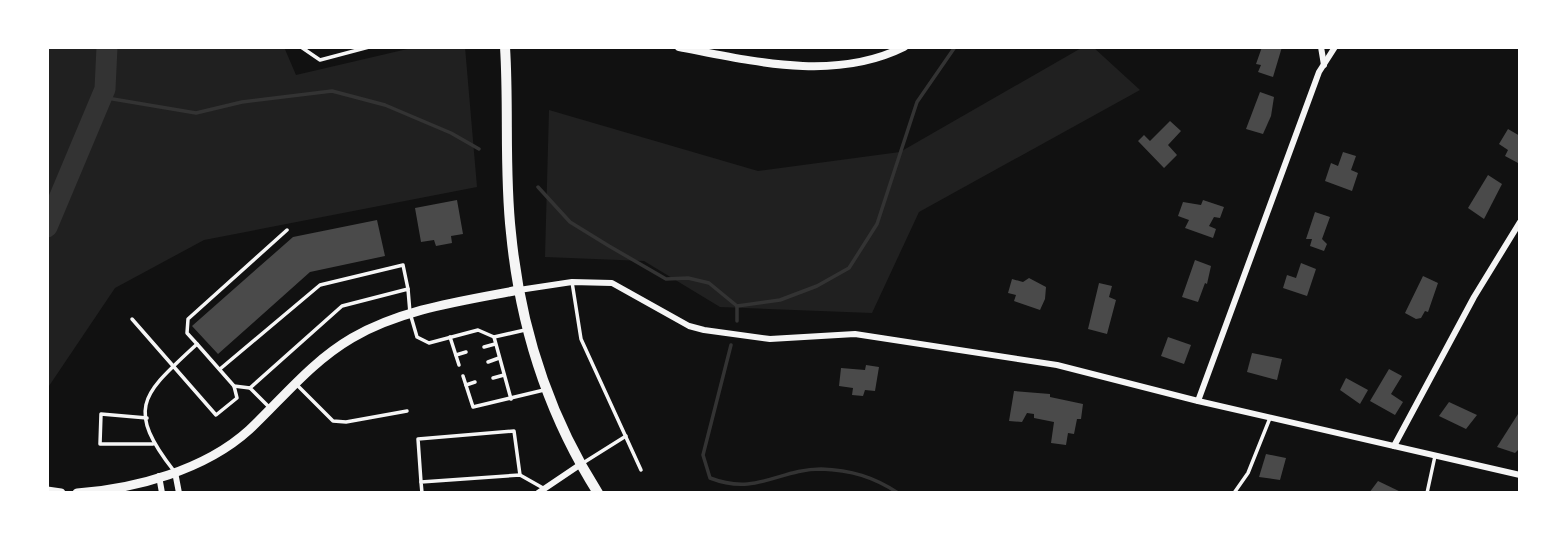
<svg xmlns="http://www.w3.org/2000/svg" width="1567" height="540" font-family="Ubuntu,sans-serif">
<rect width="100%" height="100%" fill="#111"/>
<g fill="#202020">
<polygon points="47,47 284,47 296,75 416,47 465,47 477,187 204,240 115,288 47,389"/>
<polygon points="1083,47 1093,47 1140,90 919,212 872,313 720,307 644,261 545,257 549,110 758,171 900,152"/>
</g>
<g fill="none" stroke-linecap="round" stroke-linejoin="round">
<g stroke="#333" stroke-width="3.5">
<polyline points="1112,47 1146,47"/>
<polyline points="101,97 196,113 242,102 332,91 385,105 451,133 479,149"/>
<polyline points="538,187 570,222 609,246 666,279 688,278 709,283 737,306 737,321"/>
<polyline points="737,306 780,300 817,286 849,268 877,224 917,102 955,47"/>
<path d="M731 345 703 455 710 478C757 496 779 469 821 469 851 470 874 477 898 493"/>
</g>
<polyline stroke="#333" stroke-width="21" points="47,227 105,89 107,47"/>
</g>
<g fill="#4a4a4a">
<polygon points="1262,47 1282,47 1273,77 1258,72 1261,65 1256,64"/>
<polygon points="1260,92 1274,97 1271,116 1263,134 1246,129"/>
<polygon points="1170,121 1181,131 1168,145 1177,155 1164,168 1138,141 1144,135 1150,141"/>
<polygon points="1508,129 1520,136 1518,163 1505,156 1508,150 1499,144"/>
<polygon points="1343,152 1356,156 1351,170 1358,173 1352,191 1325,181 1331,163 1338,166"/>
<polygon points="1488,175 1502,184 1484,219 1468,208"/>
<polygon points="457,200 463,234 451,236 452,243 436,246 434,240 421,242 415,208"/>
<polygon points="1203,200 1224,207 1220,218 1214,217 1209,226 1216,229 1213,238 1185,228 1189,220 1178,216 1183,202 1201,205"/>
<polygon points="1315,212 1330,217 1322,239 1327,244 1324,251 1310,246 1312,239 1306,239"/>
<polygon points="377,220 385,256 310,272 218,354 192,326 293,237"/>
<polygon points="1195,260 1211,266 1207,284 1205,283 1198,302 1182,297"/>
<polygon points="1301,263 1316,269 1307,296 1283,288 1287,275 1296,278"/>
<polygon points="1423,276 1438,283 1428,312 1425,311 1421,318 1416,319 1405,313"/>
<polygon points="1029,278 1046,287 1045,299 1040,310 1014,301 1016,295 1008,293 1012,279 1023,282"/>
<polygon points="1099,283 1112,286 1109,297 1116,300 1107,334 1088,329"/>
<polygon points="1168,337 1191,345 1184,364 1161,356"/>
<polygon points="1252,353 1282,359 1277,380 1247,372"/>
<polygon points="866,365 879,367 875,391 865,390 863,396 852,395 853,388 839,386 841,368 865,370"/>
<polygon points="1389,369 1402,376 1391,394 1403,402 1395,415 1370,401"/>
<polygon points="1346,378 1368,390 1360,404 1340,390"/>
<polygon points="1014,391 1050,394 1050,397 1083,404 1081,419 1077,419 1074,434 1068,433 1066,445 1051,443 1054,422 1034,418 1034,414 1027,413 1022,422 1009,421"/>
<polygon points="1449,402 1477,415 1466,429 1439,416"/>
<polygon points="1518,414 1520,448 1515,453 1497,447"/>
<polygon points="1266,454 1286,458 1280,480 1259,477"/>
<polygon points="1378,481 1403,493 1369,493"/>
</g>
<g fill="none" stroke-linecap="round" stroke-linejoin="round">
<g stroke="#f5f5f5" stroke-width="3.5">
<polyline points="301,47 320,60 369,47"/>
<polyline points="572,282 581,339 641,470"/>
<polyline points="132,319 216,415 237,398 234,386"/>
<polyline points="450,337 459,365"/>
<polyline points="494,337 511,399"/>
<polyline points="197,344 187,333 188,319 287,230"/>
<polyline points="484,347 495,344"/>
<polyline points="456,355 466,352"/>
<polyline points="488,362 499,358"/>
<polyline points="220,369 320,285 403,265 408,289"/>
<polyline points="463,376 473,407 544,390"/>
<polyline points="493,378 504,375"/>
<polyline points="297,385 333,421 346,422 407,411"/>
<polyline points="466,385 475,382"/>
<polyline points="269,407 250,388 342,306 408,289 410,313 417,337 429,343 478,330 494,337 525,330"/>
<polyline points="147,418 101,414 100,444 153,444"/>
<polyline points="583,463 626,436"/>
<path d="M174 471C123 406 145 393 197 344L234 386 250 388"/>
<polyline points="421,482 418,439 514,431 520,475"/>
<polyline points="422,493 421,482 520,475 543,488"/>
<polyline points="1234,493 1248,473 1270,418"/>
<polyline points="1427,493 1435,456"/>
</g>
<g stroke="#f5f5f5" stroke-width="6">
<polyline points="1321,47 1324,65"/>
<polyline points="519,290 572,282 612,283 689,326 704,330 770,339 855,334 1057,365 1198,401 1520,475"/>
<polyline points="1198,401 1319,72 1335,47"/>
<polyline points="1394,446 1474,297 1520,222"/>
<polyline points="175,472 179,493"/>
<polyline points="159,476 162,493"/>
<polyline points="538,493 581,464"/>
</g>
<path stroke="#f5f5f5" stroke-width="8" d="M679 47C752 61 834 82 904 47"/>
<g stroke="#f5f5f5" stroke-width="9">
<polyline points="47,491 61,493"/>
<path d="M77 493C135 489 205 470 249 430 283 398 311 362 352 338 402 309 462 301 519 290"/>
</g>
<path stroke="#f5f5f5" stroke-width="10" d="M505 47C509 109 504 172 511 233 520 326 548 414 598 493"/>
</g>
<rect width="1567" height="540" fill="none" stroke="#ffffff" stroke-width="98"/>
</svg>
